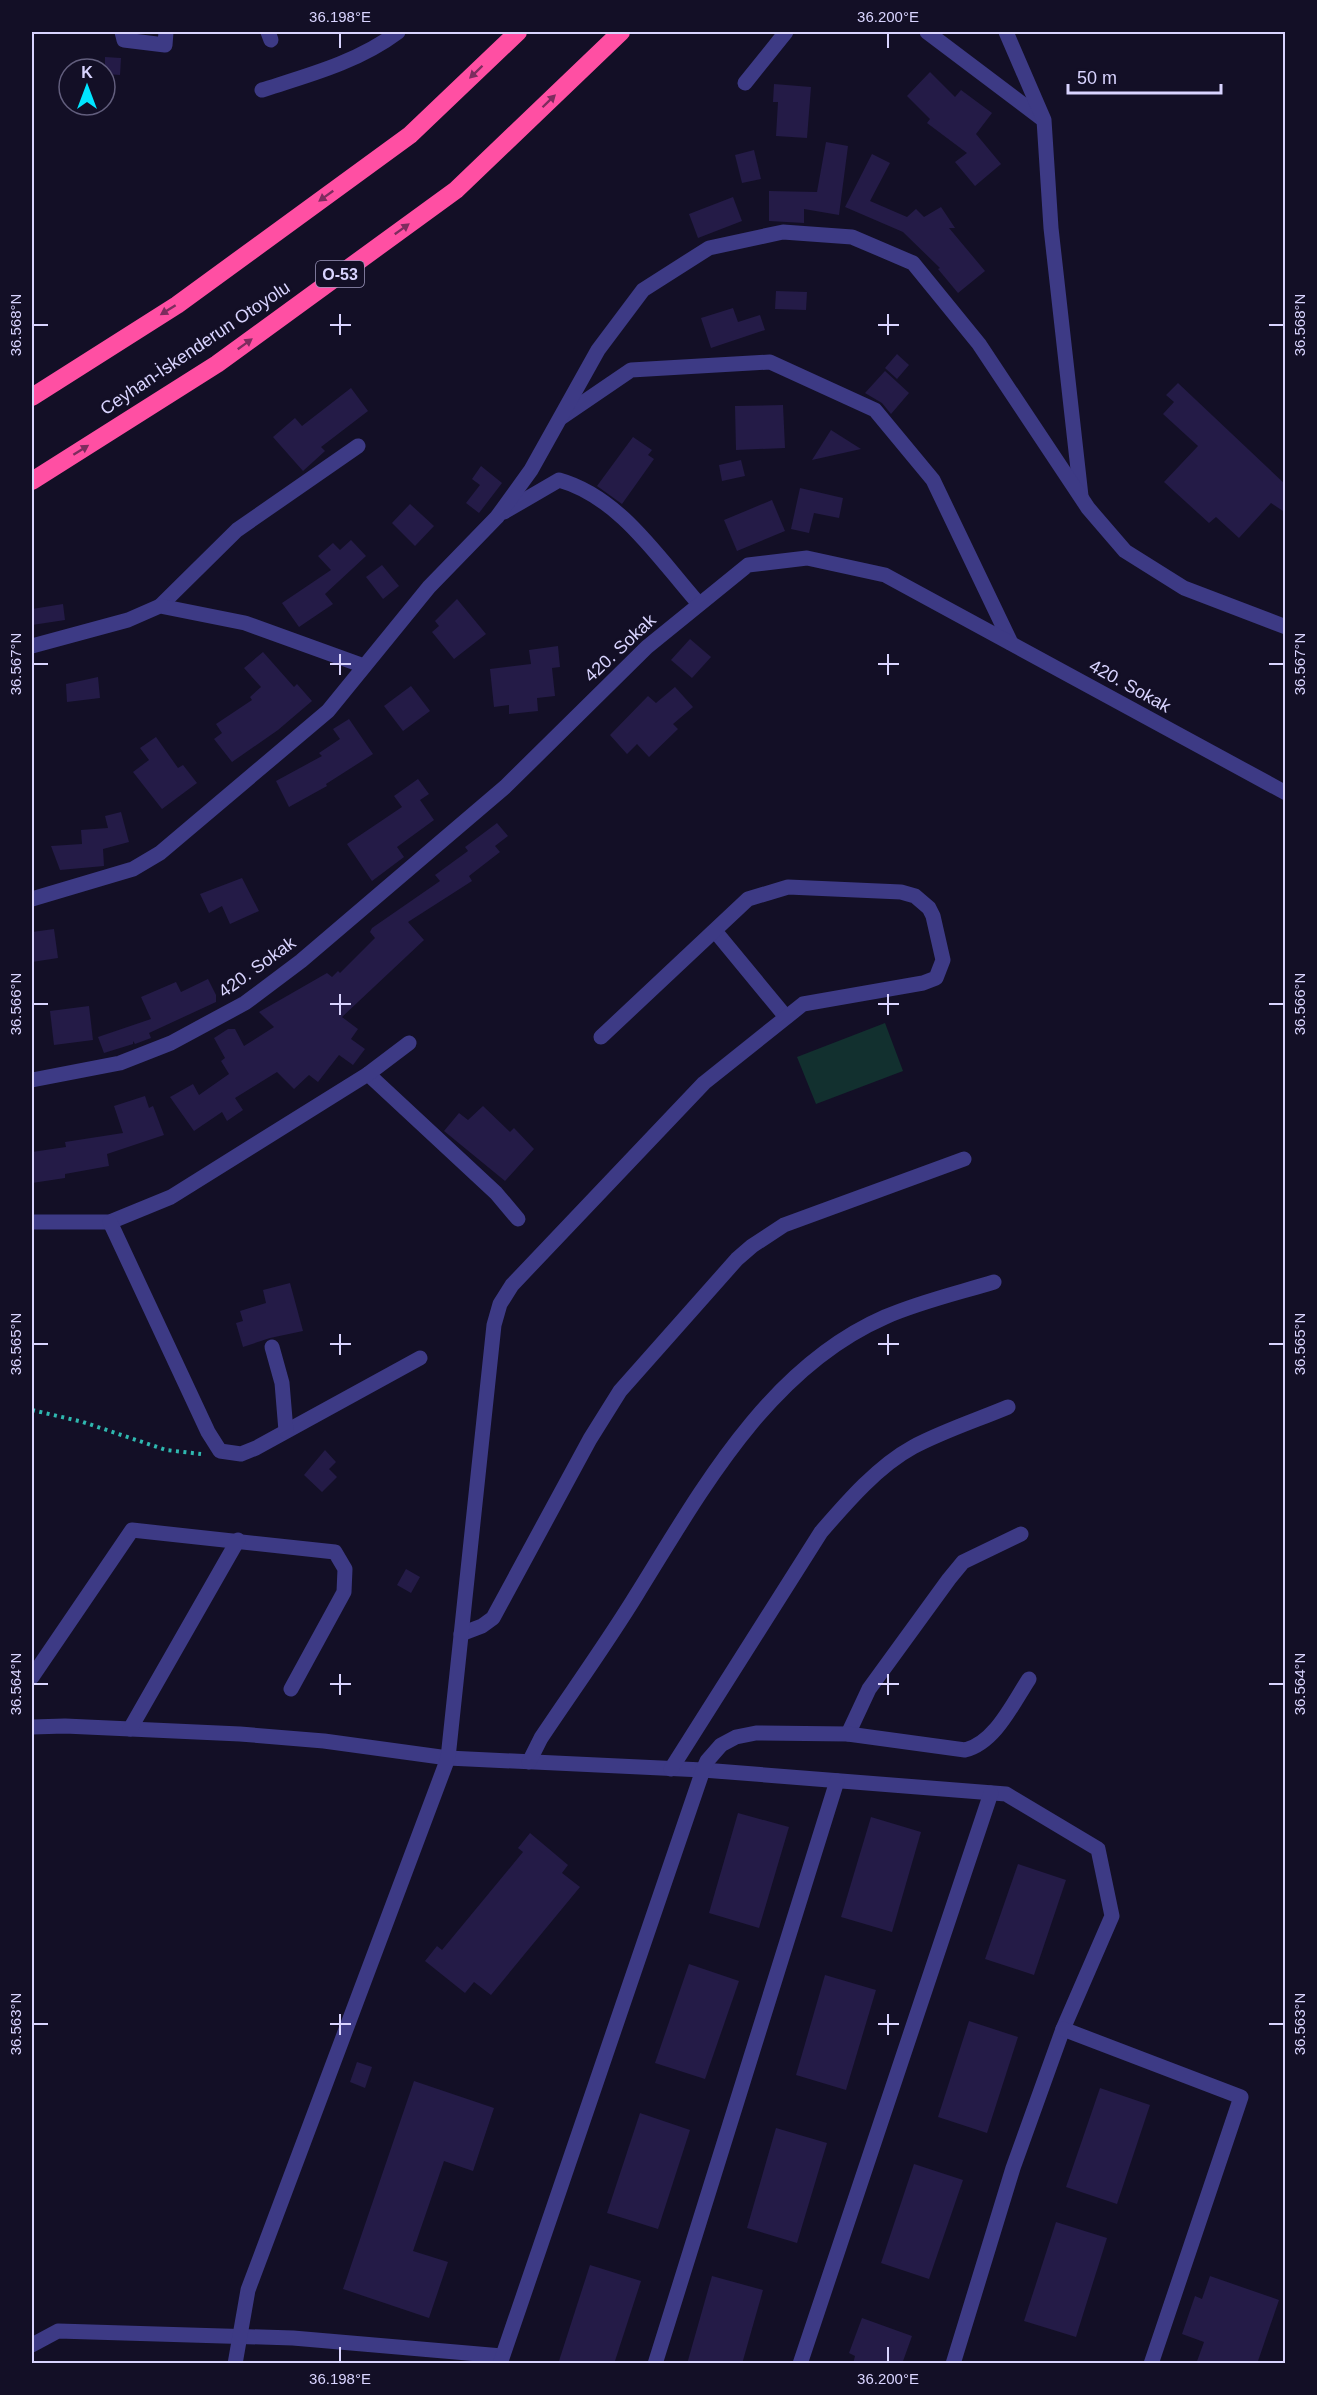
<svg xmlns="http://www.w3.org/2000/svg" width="1317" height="2395" font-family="Helvetica,sans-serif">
<rect width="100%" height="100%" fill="#130f26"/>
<polygon fill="#12302f" points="885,1023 903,1071 816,1104 797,1057"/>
<g fill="#241b47">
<polygon points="105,57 121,58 120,75 105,74"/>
<polygon points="930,72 955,97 961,90 992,113 976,134 1001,164 975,186 955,162 967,153 927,123 930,119 907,96"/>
<polygon points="774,84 811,87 807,138 776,136 778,102 773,102"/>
<polygon points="826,142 848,146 839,215 804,209 804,223 769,221 769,191 817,192"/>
<polygon points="754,150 761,179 742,183 735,155"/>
<polygon points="872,154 890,163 870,201 907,217 916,209 924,217 941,207 955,228 949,228 985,271 958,293 938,269 940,268 903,232 845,207"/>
<polygon points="733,197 742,221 698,238 689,214"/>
<polygon points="776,291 807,292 806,310 775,309"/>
<polygon points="733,308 738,322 760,315 765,330 711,348 701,318"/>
<polygon points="897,354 909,365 897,379 885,368"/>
<polygon points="885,371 909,393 891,414 882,403 865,393"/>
<polygon points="1178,383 1286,485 1286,513 1271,503 1239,538 1216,517 1209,523 1164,482 1198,446 1163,414 1174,402 1166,395"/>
<polygon points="351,388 368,411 321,447 325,451 303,471 273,437 295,418 302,426"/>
<polygon points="783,405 785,448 736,450 735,406"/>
<polygon points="831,430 861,449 812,460"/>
<polygon points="633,437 652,450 648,455 654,459 622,504 597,486"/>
<polygon points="741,460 745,476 722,481 719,465"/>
<polygon points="481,466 502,483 479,513 466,503 480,485 472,479"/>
<polygon points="800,488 843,498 839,518 814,513 809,533 791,529"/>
<polygon points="772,500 785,531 737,551 724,520"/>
<polygon points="410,504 434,526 415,546 392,523"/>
<polygon points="351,540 366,556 325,594 333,604 299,627 282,603 331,570 318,556 333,543 340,550"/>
<polygon points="382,565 399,586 383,599 366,577"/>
<polygon points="457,599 486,634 454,659 432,632 439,626 435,621"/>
<polygon points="63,604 65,620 32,625 32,609"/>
<polygon points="690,639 711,657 692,678 671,660"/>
<polygon points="558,646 560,667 552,668 555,696 537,698 538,711 509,714 509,705 494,707 490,669 531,664 529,650"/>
<polygon points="263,652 294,687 297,684 312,701 278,730 232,762 214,739 222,733 216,724 252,700 250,697 261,687 244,668"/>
<polygon points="98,677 100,698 67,702 66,684"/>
<polygon points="411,686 430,711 403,731 384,706"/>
<polygon points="675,687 693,707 673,724 678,729 649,757 637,744 627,754 610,735 648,696 656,703"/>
<polygon points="349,719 373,754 326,784 327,786 289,807 276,781 322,756 319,753 340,739 333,729"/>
<polygon points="156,737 178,768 183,765 197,783 162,809 133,772 149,760 140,748"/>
<polygon points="418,779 429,794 420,800 434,820 397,847 404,857 372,881 347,844 402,807 394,796"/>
<polygon points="121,812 129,842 103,849 104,866 60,870 51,846 82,844 81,830 108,828 105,816"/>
<polygon points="497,823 508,836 495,846 500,852 469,876 472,881 408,922 424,940 342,1017 358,1029 351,1039 365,1049 353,1065 339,1055 318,1082 309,1075 294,1089 277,1072 235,1098 243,1110 227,1121 222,1112 194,1131 170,1097 193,1084 199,1095 229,1074 221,1061 225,1058 214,1038 228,1029 235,1029 244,1046 274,1027 259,1012 327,973 332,977 338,971 340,973 375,938 370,932 372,928 440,881 435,875 468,851 465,847"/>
<polygon points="242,878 259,911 230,924 222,906 209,913 200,894"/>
<polygon points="54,929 58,958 32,962 32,932"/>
<polygon points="208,979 216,995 216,1002 149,1033 151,1038 135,1044 133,1041 133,1044 104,1053 98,1037 151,1019 141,997 176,982 181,992"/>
<polygon points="89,1006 93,1040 54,1045 50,1011"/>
<polygon points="145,1096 149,1108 153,1106 164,1135 107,1154 109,1166 65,1174 65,1178 32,1183 32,1152 66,1147 65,1142 123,1133 114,1106"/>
<polygon points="483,1106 510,1132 514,1128 534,1149 505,1181 444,1131 459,1113 468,1120"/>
<polygon points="290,1283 303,1331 270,1338 243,1347 236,1323 243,1321 240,1311 266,1303 263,1290"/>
<polygon points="325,1450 336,1462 329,1469 337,1477 322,1492 304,1475"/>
<polygon points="406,1569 420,1577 411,1593 397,1585"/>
<polygon points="738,1813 789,1827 759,1928 709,1913"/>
<polygon points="871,1817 921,1832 892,1932 841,1917"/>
<polygon points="530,1833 568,1865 562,1873 580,1887 491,1995 474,1982 465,1993 425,1961 437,1946 442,1950 523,1852 518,1848"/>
<polygon points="1018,1864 1066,1880 1034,1975 985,1959"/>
<polygon points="689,1964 739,1981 705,2079 655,2063"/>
<polygon points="825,1975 876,1990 846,2090 796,2075"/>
<polygon points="969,2021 1018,2037 987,2133 938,2117"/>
<polygon points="357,2062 372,2067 365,2088 350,2082"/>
<polygon points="414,2081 494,2108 473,2171 444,2161 413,2251 448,2262 429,2318 343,2289"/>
<polygon points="1100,2088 1150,2105 1117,2204 1066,2187"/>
<polygon points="640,2113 690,2130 658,2229 607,2213"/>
<polygon points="776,2128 827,2143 797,2243 747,2228"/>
<polygon points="914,2164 963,2180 929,2279 881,2263"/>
<polygon points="1056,2222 1107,2238 1076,2337 1024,2321"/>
<polygon points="590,2265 641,2281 614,2364 558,2364"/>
<polygon points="712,2276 763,2290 742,2364 687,2364"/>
<polygon points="1210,2276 1279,2300 1257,2364 1196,2364 1204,2342 1182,2334 1195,2296 1202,2299"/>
<polygon points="862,2318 912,2336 902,2364 853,2364 855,2356 849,2353"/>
</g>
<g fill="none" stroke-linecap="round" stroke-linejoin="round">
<polyline stroke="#2fb8b0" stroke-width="4" stroke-dasharray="3 4.5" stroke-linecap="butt" points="32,1410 83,1422 166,1450 201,1454"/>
<g stroke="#3d3a85" stroke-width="15">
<polyline points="122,32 124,40 165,45 166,32"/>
<polyline points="268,32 271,40"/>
<polyline points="927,32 1041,118"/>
<polyline points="1006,32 1044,120 1051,228 1081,496"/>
<polyline points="745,83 786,32"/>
<path d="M262 90C309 75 358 62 398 32"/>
<polyline points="562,417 631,370 770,362 875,410 933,480 1011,643"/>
<path d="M504 512 559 480C620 497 659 559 699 604"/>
<polyline points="160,606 237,530 358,446"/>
<polyline points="32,646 128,620 160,606 245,623 364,666"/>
<polyline points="32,899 133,869 160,853 328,711 429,587 497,517 531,470 598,350 643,290 709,248 783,232 852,237 913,263 979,344 1088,508 1125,551 1184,588 1286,627"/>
<polyline points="715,931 786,1017"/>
<polyline points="368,1074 496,1193 518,1219"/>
<polyline points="32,1080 120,1063 171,1043 245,1003 301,961 505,787 647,647 748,565 807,558 885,575 1286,793"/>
<polyline points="32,1222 110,1222 171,1197 368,1074 409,1043"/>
<polyline points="110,1222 208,1432 220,1451 241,1454 256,1448 420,1358"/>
<polyline points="272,1347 282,1383 286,1431"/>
<polyline points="461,1634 482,1626 493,1618 590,1439 620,1391 737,1259 752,1246 784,1225 964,1159"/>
<polyline points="32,1677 132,1530 335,1552 345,1569 344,1592 291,1689"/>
<polyline points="32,1727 65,1726 240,1734 324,1741 448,1758 703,1770 1006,1794 1098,1849 1112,1916 1063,2029 1013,2168 953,2364"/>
<polyline points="130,1729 238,1540"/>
<polyline points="848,1734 869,1689 949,1579 963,1562 1021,1534"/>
<path d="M529 1762 541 1738C573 1690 607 1643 637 1594 701 1491 768 1368 885 1317 919 1302 958 1293 994 1282"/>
<path d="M671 1769 821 1532C847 1502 878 1466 913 1447 943 1431 977 1420 1008 1407"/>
<polyline points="1063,2029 1241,2097 1151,2364"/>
<polyline points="32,2345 58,2331 293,2338 502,2356"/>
<polyline points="235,2364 248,2290 448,1758 494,1325 500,1304 512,1285 704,1083 803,1004 923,983 936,978 943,960 933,916 929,908 915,896 901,892 788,887 748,899 601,1037"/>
<path d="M500 2364 703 1770 707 1761 721 1745 736 1737 756 1733 848 1734 965 1750C995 1743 1013 1703 1029 1679"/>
<polyline points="655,2364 837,1781"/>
<polyline points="800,2364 991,1793"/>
</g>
<g stroke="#ff4fa3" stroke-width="18">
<polyline points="32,397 177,305 410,135 518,32"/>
<polyline points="32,481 217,364 456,190 621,32"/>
</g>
</g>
<defs><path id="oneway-solid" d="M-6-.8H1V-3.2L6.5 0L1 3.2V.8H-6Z" transform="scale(1.5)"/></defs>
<g fill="#7d2c5e">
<use href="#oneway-solid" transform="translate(476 72) rotate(136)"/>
<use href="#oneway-solid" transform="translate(549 101) rotate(-44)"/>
<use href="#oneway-solid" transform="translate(326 196) rotate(144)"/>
<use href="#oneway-solid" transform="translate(402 229) rotate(-36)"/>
<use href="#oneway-solid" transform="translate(168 310) rotate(148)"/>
<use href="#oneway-solid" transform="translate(245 344) rotate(-36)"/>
<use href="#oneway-solid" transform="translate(81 450) rotate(-32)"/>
</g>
<path fill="none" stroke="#d9d4ff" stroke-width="2" d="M340 33V48M888 33V48M340 314V335M888 314V335M33 325H48M330 325H351M878 325H899M1269 325H1284M340 654V675M888 654V675M33 664H48M330 664H351M878 664H899M1269 664H1284M340 994V1015M888 994V1015M33 1004H48M330 1004H351M878 1004H899M1269 1004H1284M340 1334V1355M888 1334V1355M33 1344H48M330 1344H351M878 1344H899M1269 1344H1284M340 1674V1695M888 1674V1695M33 1684H48M330 1684H351M878 1684H899M1269 1684H1284M340 2014V2035M888 2014V2035M33 2024H48M330 2024H351M878 2024H899M1269 2024H1284M340 2347V2362M888 2347V2362"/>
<g text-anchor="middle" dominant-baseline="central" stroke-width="5" stroke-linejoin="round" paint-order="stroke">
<rect fill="#130f26" stroke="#9e99be" stroke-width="1.5" x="316" y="261" width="48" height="26" rx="4.5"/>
<g font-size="16" font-weight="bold" fill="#d9d4ff">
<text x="340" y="274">O-53</text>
</g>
<g font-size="18" fill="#d9d4ff" stroke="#130f26">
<text transform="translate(195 348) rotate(-34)">Ceyhan-İskenderun Otoyolu</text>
<text transform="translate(620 648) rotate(-43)">420. Sokak</text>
<text transform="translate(1130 686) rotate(29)">420. Sokak</text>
<text transform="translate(257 967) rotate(-36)">420. Sokak</text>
</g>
</g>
<rect width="1317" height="2395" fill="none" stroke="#130f26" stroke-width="66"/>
<g transform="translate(87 87)"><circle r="28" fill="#130f26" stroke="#625e7d" stroke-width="1.5"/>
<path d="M0-4.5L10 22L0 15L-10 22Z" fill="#00e5ff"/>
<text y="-9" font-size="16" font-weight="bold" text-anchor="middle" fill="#d9d4ff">K</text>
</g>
<path d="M1068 84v9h153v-9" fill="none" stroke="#d9d4ff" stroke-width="3"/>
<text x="1077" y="84" font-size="18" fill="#d9d4ff" stroke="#130f26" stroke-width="4.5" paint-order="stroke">50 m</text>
<rect x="33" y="33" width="1251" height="2329" fill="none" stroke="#d9d4ff" stroke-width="2"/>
<g font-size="15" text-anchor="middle" fill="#d9d4ff">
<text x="340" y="22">36.198°E</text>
<text x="888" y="22">36.200°E</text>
<text transform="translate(16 325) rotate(-90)" y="5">36.568°N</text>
<text transform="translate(1300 325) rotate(-90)" y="5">36.568°N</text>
<text transform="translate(16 664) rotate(-90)" y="5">36.567°N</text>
<text transform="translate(1300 664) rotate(-90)" y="5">36.567°N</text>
<text transform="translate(16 1004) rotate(-90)" y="5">36.566°N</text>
<text transform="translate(1300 1004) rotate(-90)" y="5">36.566°N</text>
<text transform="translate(16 1344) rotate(-90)" y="5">36.565°N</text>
<text transform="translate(1300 1344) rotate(-90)" y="5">36.565°N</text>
<text transform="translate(16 1684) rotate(-90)" y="5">36.564°N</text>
<text transform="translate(1300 1684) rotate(-90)" y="5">36.564°N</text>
<text transform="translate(16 2024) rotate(-90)" y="5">36.563°N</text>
<text transform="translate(1300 2024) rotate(-90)" y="5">36.563°N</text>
<text x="340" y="2384">36.198°E</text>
<text x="888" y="2384">36.200°E</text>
</g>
</svg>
